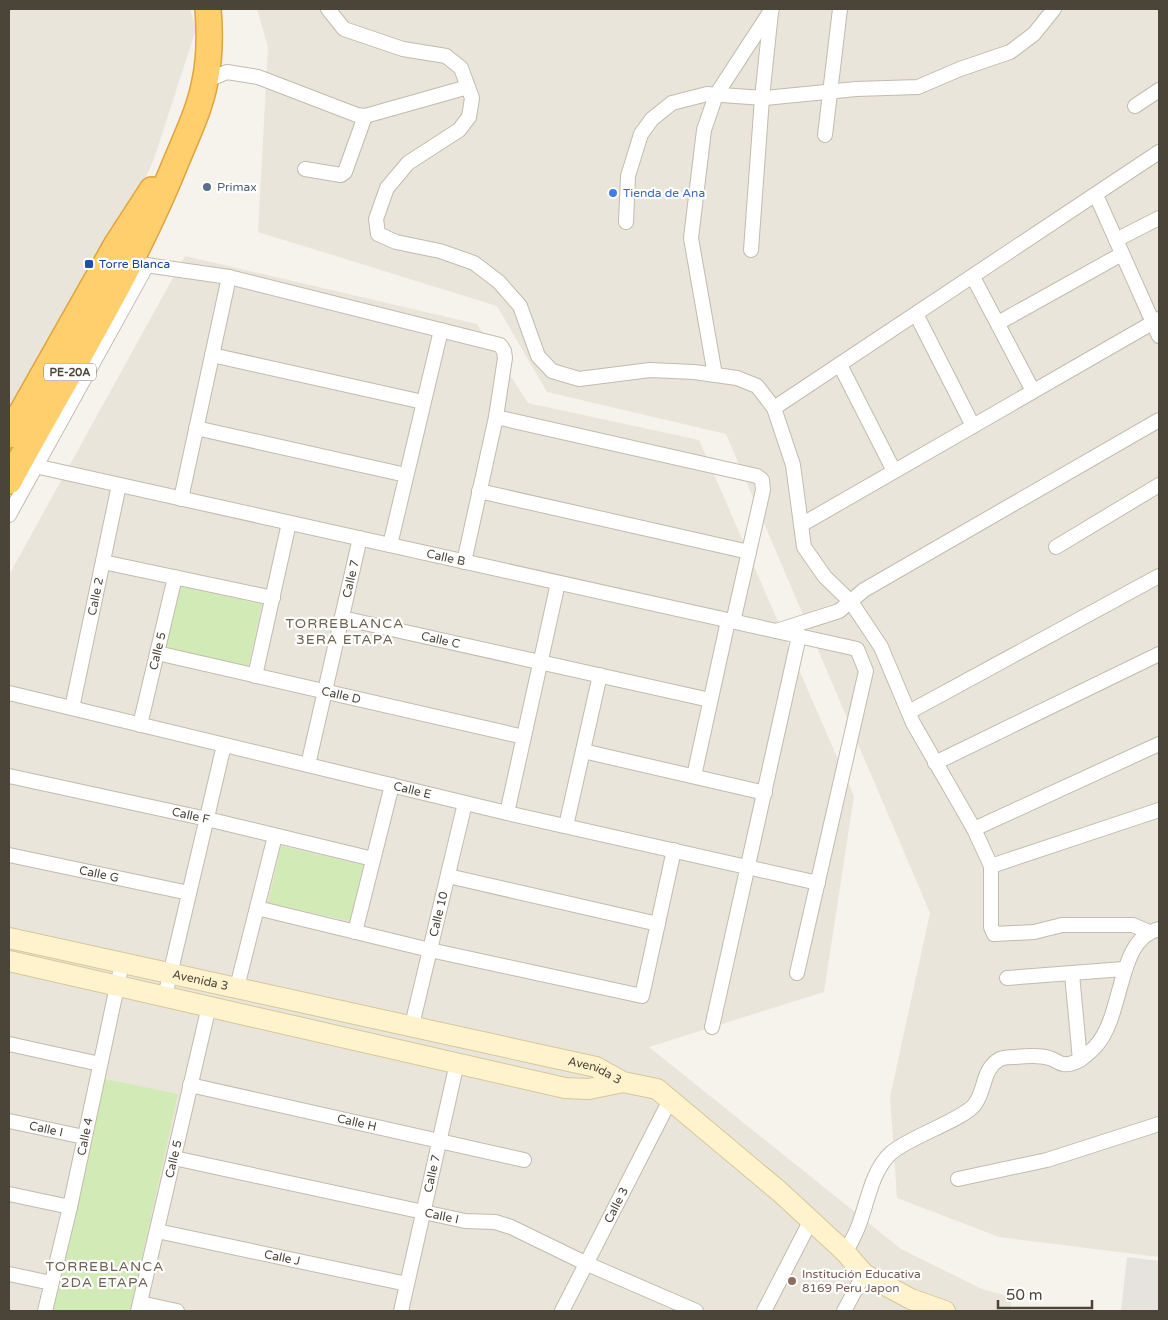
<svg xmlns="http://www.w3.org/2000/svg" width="1168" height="1320" font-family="'Varela Round',sans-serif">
<rect width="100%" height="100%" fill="#f6f3ec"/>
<g fill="#eae5da">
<polygon points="9,9 190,9 196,29 155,156 84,325 9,467"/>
<polygon points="257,9 1159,9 1159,1257 999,1237 897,1198 890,1097 930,913 726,434 547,392 497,306 258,232 268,47"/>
<polygon points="185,256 477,324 528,403 699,440 854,796 824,992 649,1047 901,1249 982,1289 1011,1297 1011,1311 9,1311 9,575"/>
</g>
<polygon fill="#e6e2dd" points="1127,1257 1159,1261 1159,1311 1121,1311"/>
<g fill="#d2eab5">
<polygon points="179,586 262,604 248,667 165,649"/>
<polygon points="281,846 363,865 350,921 268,903"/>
<polygon points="105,1079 178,1094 130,1311 49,1311 70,1207"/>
</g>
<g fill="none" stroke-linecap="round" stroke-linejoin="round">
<defs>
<g id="street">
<polyline points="328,9 344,29 403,49 446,56 461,68 472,98 469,117 459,130 408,163 387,188 376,219 378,234 396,242 440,251 474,263 499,282 520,306 538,356 552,371 579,379 650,370 694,372 737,378 757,386 774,408 793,465 804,547 825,577 851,602 881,647 913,723 974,829 991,866 991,927 994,934 1034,932 1062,925 1133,925 1149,932"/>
<polyline points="205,81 227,72 258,77 357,115 365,116 468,87"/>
<polyline points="1135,106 1159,90"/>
<polyline points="825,135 840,9"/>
<polyline points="305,169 341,175 345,172 365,116"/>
<polyline points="1096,195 1159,336"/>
<polyline points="626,222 628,176 641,134 652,119 672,103 707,94 765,98 856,89 918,87 960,69 1010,52 1034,34 1054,9"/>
<polyline points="1116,240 1159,218"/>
<polyline points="751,250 762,98 771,12"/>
<polyline points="125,262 229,277 500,345 504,351 505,358 496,417 464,562"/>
<polyline points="973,277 1033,391"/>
<polyline points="916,314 973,426"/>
<polyline points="998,323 1122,254"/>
<polyline points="212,355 423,402"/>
<polyline points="840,365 894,471"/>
<polyline points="715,375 691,238 704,130 716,95 772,9"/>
<polyline points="774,408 1159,152"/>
<polyline points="496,417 757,476 762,480 763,490 733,622"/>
<polyline points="196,428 406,475"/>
<path id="s1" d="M35 466 857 649 866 671 797 973"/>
<polyline points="479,491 749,552"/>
<polyline points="181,499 229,277"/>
<polyline points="9,515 147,265"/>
<polyline points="801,525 1159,319"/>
<polyline points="390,545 441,330"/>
<polyline points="1056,547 1159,485"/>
<polyline points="103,562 273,598"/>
<path id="s2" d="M342 618 710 700"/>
<polyline points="776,631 839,611 864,590 1159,420"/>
<path id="s3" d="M157 653 524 737"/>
<polyline points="255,676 289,523"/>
<path id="s4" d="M9 693 507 813 818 883"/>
<path id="s5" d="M72 708 119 485"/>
<polyline points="909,712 1159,576"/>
<path id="s6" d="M140 725 175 577"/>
<polyline points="583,751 765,793"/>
<polyline points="935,763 1159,654"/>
<path id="s7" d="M308 765 360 538"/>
<path id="s8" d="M9 776 207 819 373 859"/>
<polyline points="694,776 728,621"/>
<polyline points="507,813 558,583"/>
<polyline points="566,826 600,675"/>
<polyline points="974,829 1159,744"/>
<path id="s9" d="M9 855 189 893"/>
<polyline points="991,866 1159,810"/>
<polyline points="448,876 658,924"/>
<polyline points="257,908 430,950 642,996 674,850"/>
<polyline points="355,932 392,785"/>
<polyline points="1072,974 1080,1060"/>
<polyline points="1007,978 1124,969"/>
<polyline points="237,987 275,836"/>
<polyline points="165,996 224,745"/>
<path id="s10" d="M412 1025 465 803"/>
<polyline points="712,1027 799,636"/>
<polyline points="9,1044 100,1064"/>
<path id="s11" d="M190 1085 524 1160"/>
<path id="s12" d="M9 1121 84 1137"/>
<path id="s13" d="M174 1158 465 1221 495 1222 511 1227 585 1263 696 1311"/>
<polyline points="958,1179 1047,1160 1159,1124"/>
<polyline points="9,1194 70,1207"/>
<path id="s14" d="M157 1231 407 1284"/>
<path d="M845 1252C849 1246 853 1239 856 1232 867 1208 870 1172 891 1153 909 1137 965 1119 975 1104 986 1089 982 1069 1000 1059 1005 1057 1010 1057 1015 1057 1025 1056 1040 1055 1049 1058 1054 1059 1058 1063 1063 1064 1075 1066 1087 1055 1095 1047 1125 1015 1116 939 1159 929"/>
<polyline points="9,1274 51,1283"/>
<polyline points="140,1303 177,1311"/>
<path id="s15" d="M45 1311 70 1207 122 963"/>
<path id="s16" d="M138 1311 209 1006"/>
<path id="s17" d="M401 1311 457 1063"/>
<path id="s18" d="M562 1311 670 1100"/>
<polyline points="764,1311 811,1220"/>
<polyline points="844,1311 864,1274"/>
</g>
<g id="secondary">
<path id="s19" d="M9 938 596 1067 623 1082 657 1089 780 1192 845 1252 864 1274 911 1299 945 1311"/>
<polyline points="9,961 565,1088 589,1089 623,1082"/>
</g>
<g id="highway">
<polyline points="9,435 117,244 152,190"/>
<path d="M9 481C66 375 131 274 176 162 187 135 200 109 205 81 210 57 210 33 208 9"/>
</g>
</defs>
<use href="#street" stroke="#c2bbae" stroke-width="16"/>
<use href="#secondary" stroke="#d6c79b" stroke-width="22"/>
<use href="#highway" stroke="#e0a43c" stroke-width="28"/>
<use href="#street" stroke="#fff" stroke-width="14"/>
<use href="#secondary" stroke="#fff3cd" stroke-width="20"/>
<use href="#highway" stroke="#ffcf6e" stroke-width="25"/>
</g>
<circle fill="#5c6f8a" stroke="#fff" stroke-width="2" cx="207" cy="187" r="5"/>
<circle fill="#3f7fe0" stroke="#fff" stroke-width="2" cx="613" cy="193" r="5"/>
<rect fill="#1a4fb4" stroke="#fff" stroke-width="2" x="84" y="259" width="10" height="10" rx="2.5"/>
<circle fill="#8d6e63" stroke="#fff" stroke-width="2" cx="792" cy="1281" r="5"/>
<g text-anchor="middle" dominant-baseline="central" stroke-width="4.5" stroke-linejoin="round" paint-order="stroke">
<rect fill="#fff" stroke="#817c74" stroke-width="1" x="44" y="363.5" width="52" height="17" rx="4"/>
<g font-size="11" font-weight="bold" fill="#4b4439">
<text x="70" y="372">PE-20A</text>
</g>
<g font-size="12" fill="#4e5e75" stroke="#fff" text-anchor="start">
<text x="217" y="187">Primax</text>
</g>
<g font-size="12" fill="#366cbe" stroke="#fff" text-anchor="start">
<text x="623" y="193">Tienda de Ana</text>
</g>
<g font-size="12" fill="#164399" stroke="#fff" text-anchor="start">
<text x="99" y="264">Torre Blanca</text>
</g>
<g font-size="12" fill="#4b4439" stroke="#fff">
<text stroke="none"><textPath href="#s1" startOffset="421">Calle B</textPath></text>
<text stroke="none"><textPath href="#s7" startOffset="191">Calle 7</textPath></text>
<text stroke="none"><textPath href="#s5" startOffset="114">Calle 2</textPath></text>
<text stroke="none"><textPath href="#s2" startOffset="101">Calle C</textPath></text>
<text stroke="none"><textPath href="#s6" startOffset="76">Calle 5</textPath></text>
<text stroke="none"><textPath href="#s3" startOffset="189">Calle D</textPath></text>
<text stroke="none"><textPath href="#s4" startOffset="415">Calle E</textPath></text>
<text stroke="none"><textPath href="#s8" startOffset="186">Calle F</textPath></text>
<text stroke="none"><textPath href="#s9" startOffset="92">Calle G</textPath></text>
<text stroke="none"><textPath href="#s10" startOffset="114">Calle 10</textPath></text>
<text stroke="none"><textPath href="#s19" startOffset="196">Avenida 3</textPath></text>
<text stroke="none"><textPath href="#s19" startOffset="601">Avenida 3</textPath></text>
<text stroke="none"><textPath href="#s11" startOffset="171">Calle H</textPath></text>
<text stroke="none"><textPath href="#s12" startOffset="38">Calle I</textPath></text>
<text stroke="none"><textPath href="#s15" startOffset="179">Calle 4</textPath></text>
<text stroke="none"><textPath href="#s16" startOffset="156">Calle 5</textPath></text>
<text stroke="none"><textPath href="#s17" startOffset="141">Calle 7</textPath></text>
<text stroke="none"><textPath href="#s18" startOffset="119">Calle 3</textPath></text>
<text stroke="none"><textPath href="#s13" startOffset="274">Calle I</textPath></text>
<text stroke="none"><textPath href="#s14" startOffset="128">Calle J</textPath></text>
</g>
<g font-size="12" fill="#785e54" stroke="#fff" text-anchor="start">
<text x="802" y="1274">Institución Educativa<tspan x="802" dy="14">8169 Peru Japon</tspan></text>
</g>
<g font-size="14" letter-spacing="1" fill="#6e6250" stroke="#fff">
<text x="345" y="623">TORREBLANCA<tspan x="345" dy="16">3ERA ETAPA</tspan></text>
<text x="105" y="1266">TORREBLANCA<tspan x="105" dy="16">2DA ETAPA</tspan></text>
</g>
</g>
<rect width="1168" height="1320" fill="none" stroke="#4b4439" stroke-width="20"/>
<path d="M998 1300v8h94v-8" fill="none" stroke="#4b4439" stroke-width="2.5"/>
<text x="1006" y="1300" font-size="15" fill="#4b4439" stroke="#ffffff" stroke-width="4" paint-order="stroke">50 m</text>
</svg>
